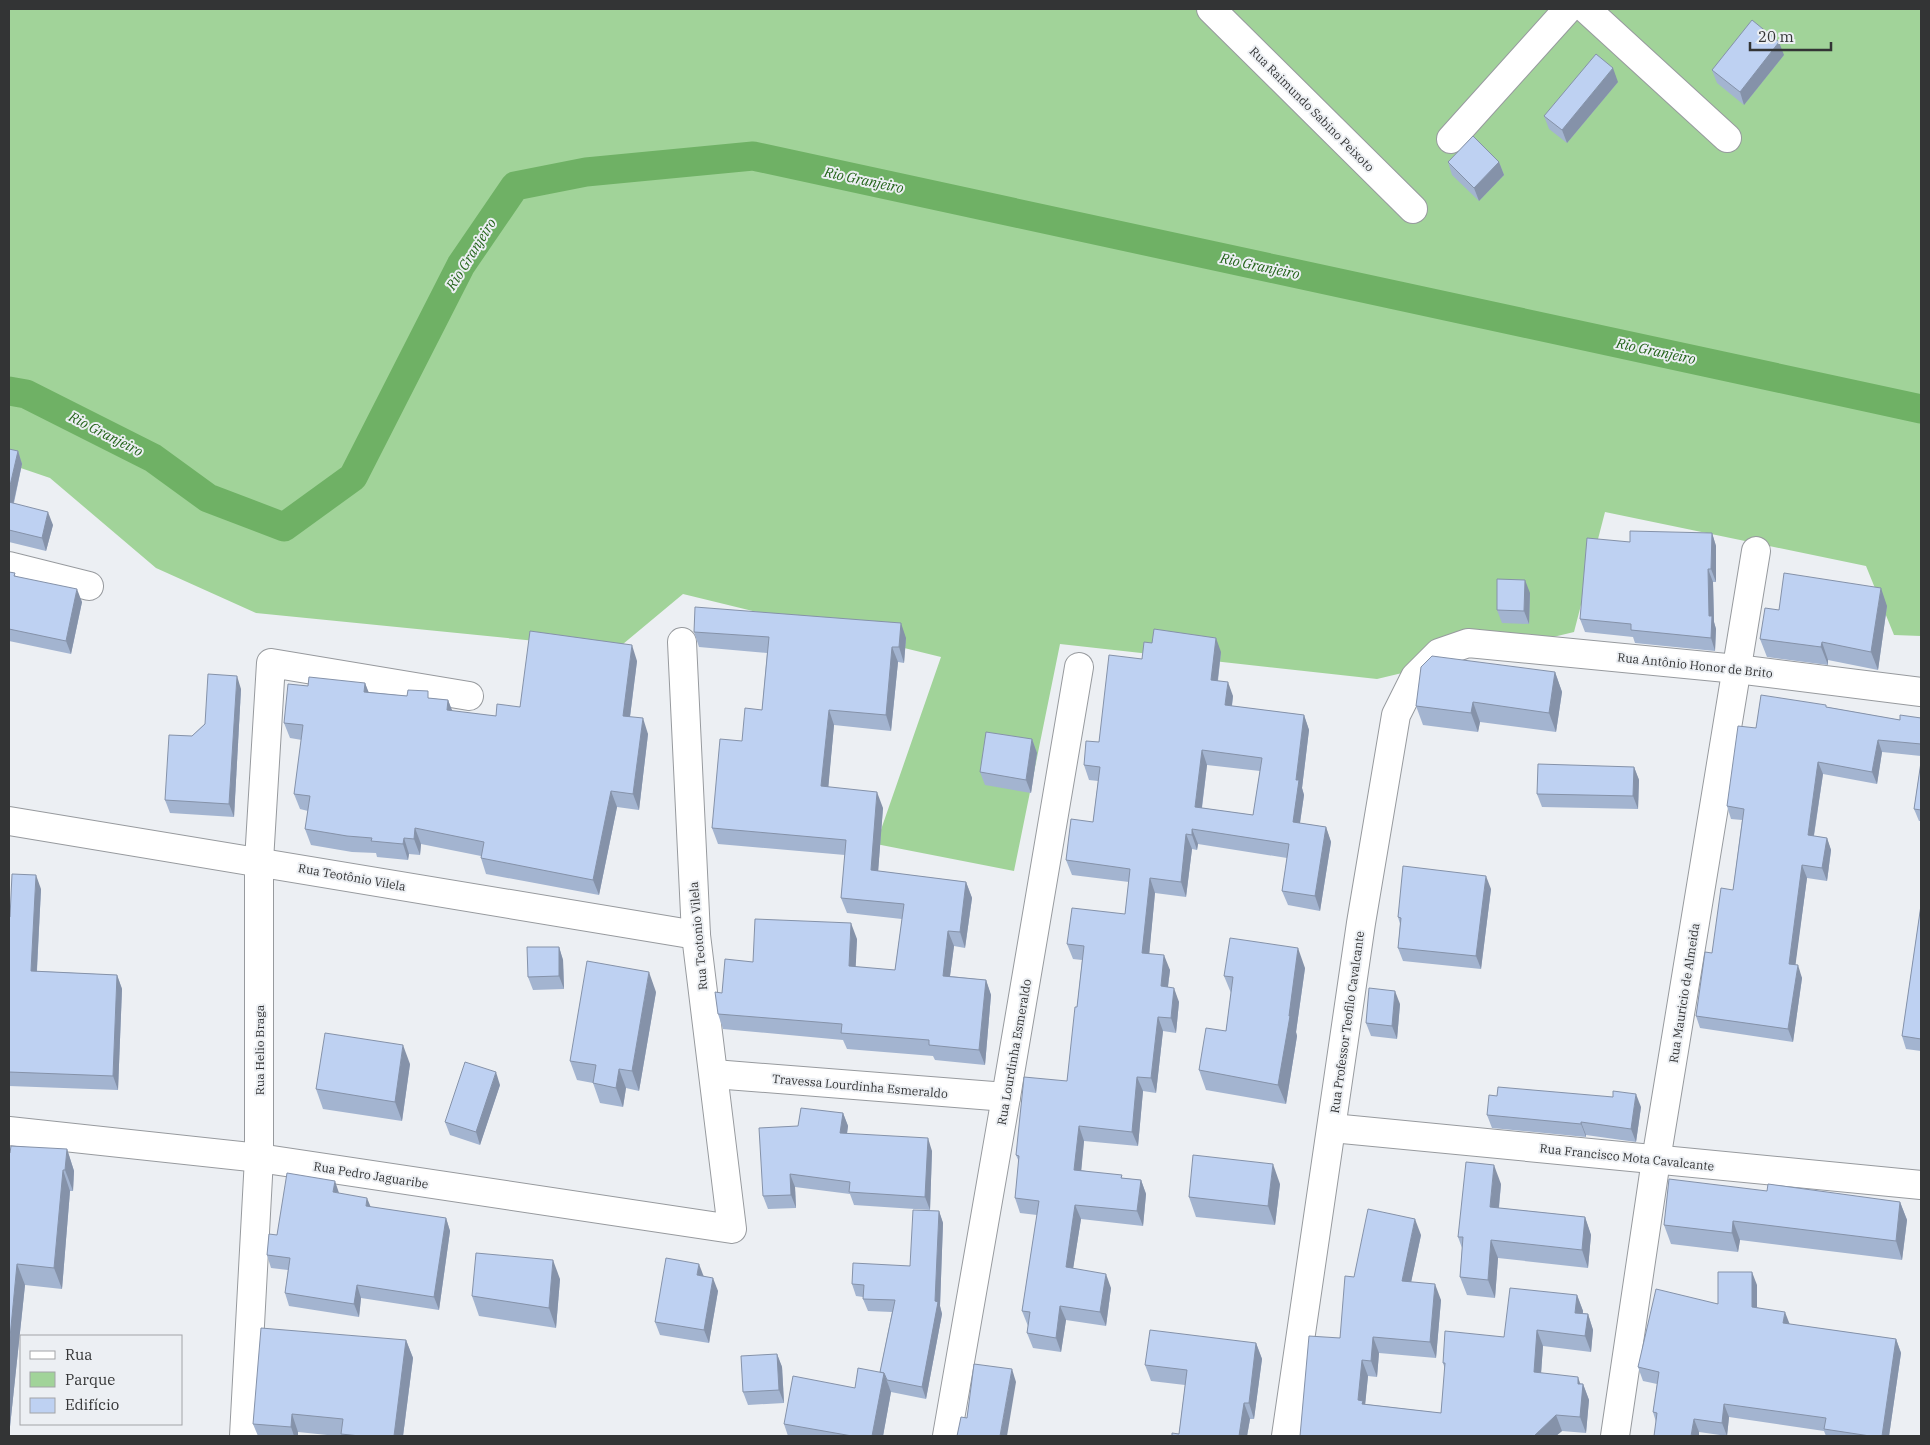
<svg xmlns="http://www.w3.org/2000/svg" width="1930" height="1445" font-family="'IBM Plex Serif',serif">
<rect width="100%" height="100%" fill="#eceff3"/>
<polygon fill="#a1d399" points="9,9 1921,9 1921,636 1894,635 1866,566 1605,512 1574,632 1377,679 1060,644 1014,871 876,844 941,657 683,594 617,649 256,613 156,568 50,478 9,464"/>
<g fill="none" stroke-linecap="round" stroke-linejoin="round">
<polyline stroke="#6fb165" stroke-width="29" points="9,391 26,394 153,458 208,498 284,527 353,477 461,265 515,186 586,172 753,156 1921,409"/>
<defs>
<g id="minor">
<polyline points="1211,9 1413,209"/>
<polyline points="1586,9 1727,138"/>
<polyline points="1451,139 1568,9"/>
<polyline points="9,566 89,586"/>
<polyline points="9,821 696,935"/>
<polyline points="714,1074 1006,1097"/>
<polyline points="1332,1128 1921,1185"/>
<polyline points="9,1131 259,1158 732,1229 696,935 682,642"/>
<polyline points="244,1436 259,1158 259,861 271,663 469,696"/>
<polyline points="947,1436 1006,1097 1079,667"/>
<polyline points="1286,1436 1361,923 1396,715 1415,677 1439,653 1468,643 1737,669 1921,692"/>
<polyline points="1615,1436 1656,1160 1756,551"/>
</g>
</defs>
<use href="#minor" stroke="#979a9e" stroke-width="30"/>
<use href="#minor" stroke="#fff" stroke-width="28"/>
</g>
<g fill="#a3b4d0" fill-rule="evenodd">
<polygon points="1784,55 1744,105 1717,83 1712,70"/>
<polygon points="1618,82 1567,143 1549,129 1544,116"/>
<polygon points="1448,162 1499,162 1504,175 1479,201 1452,175"/>
<polygon points="9,449 18,451 22,464 14,503 53,525 46,551 9,542"/>
<polygon points="1712,533 1716,546 1716,582 1713,582 1714,622 1716,629 1715,651 1635,643 1633,637 1585,632 1580,619 1630,542"/>
<polygon points="9,572 16,576 82,602 71,654 9,641"/>
<polygon points="1530,593 1529,624 1502,623 1497,610"/>
<polygon points="1887,606 1878,670 1828,660 1828,665 1767,657 1760,639 1779,610"/>
<polygon points="694,632 906,638 904,663 898,662 891,731 834,725 828,787 883,808 878,871 966,882 972,898 965,948 954,946 950,976 986,980 991,995 985,1065 935,1060 933,1056 847,1049 843,1040 723,1029 718,1014 722,993 753,962 857,939 855,967 895,970 902,919 847,913 841,898 845,855 718,844 712,828 742,741 762,710 767,653 699,647"/>
<path d="M1221 652 1218 681 1233 696 1232 706 1304 715 1309 730 1302 788 1304 795 1300 823 1326 827 1331 842 1320 911 1288 905 1282 891 1287 858 1198 844 1197 850 1192 849 1186 897 1155 893 1149 954 1170 970 1168 987 1179 1002 1176 1033 1163 1031 1156 1093 1143 1091 1138 1146 1084 1141 1081 1170 1123 1178 1141 1180 1146 1194 1143 1226 1081 1219 1073 1268 1111 1288 1106 1326 1066 1320 1061 1352 1033 1348 1027 1333 1028 1326 1022 1311 1037 1215 1020 1213 1015 1198 1019 1162 1016 1155 1067 1081 1077 1007 1082 960 1073 959 1067 944 1125 914 1129 882 1072 875 1066 860 1093 822 1098 781 1089 780 1084 765 1099 742 1142 659ZM1207 765 1260 771 1253 815 1202 808Z"/>
<polygon points="637,661 630,717 648,734 639,810 617,807 599,895 486,874 481,858 481,856 421,844 420,855 409,854 408,860 377,857 376,853 352,852 311,845 305,829 308,811 300,809 294,794 302,740 290,738 284,723 308,686 365,683 368,692 448,700 452,711 496,716"/>
<polygon points="1555,672 1562,692 1556,732 1480,722 1478,732 1423,725 1416,706"/>
<polygon points="241,689 234,817 170,813 165,800 192,736"/>
<polygon points="1827,707 1900,720 1921,718 1921,756 1882,752 1877,784 1823,774 1814,836 1827,838 1831,850 1827,881 1807,878 1795,965 1802,978 1793,1042 1700,1028 1696,1016 1712,953 1733,890 1742,820 1731,819 1727,806"/>
<polygon points="1032,739 1037,753 1031,793 985,785 980,772"/>
<polygon points="1921,762 1921,821 1919,821 1914,809"/>
<polygon points="1634,767 1639,780 1638,809 1542,807 1537,794"/>
<polygon points="41,889 37,971 117,975 122,989 118,1090 9,1086 9,917 10,917"/>
<polygon points="1491,889 1481,969 1403,961 1398,948 1400,924 1398,917"/>
<polygon points="1921,905 1921,1051 1906,1049 1902,1036"/>
<polygon points="559,947 563,960 564,989 533,990 528,977"/>
<polygon points="1305,968 1296,1032 1297,1036 1286,1104 1206,1090 1199,1070 1226,1031 1231,993 1224,976"/>
<polygon points="656,992 639,1091 626,1088 623,1107 600,1103 593,1083 577,1080 570,1061"/>
<polygon points="1400,1004 1397,1039 1371,1036 1366,1023"/>
<polygon points="410,1064 402,1121 323,1109 316,1089"/>
<polygon points="500,1085 480,1145 450,1135 445,1122"/>
<polygon points="1641,1107 1636,1142 1586,1135 1586,1137 1492,1128 1487,1115"/>
<polygon points="843,1113 848,1126 847,1134 932,1151 930,1210 854,1205 850,1194 795,1187 796,1208 768,1209 763,1196 798,1126"/>
<polygon points="67,1149 74,1171 73,1191 70,1191 62,1289 25,1285 9,1436 9,1153"/>
<polygon points="1280,1184 1275,1225 1196,1217 1189,1197"/>
<polygon points="1501,1184 1499,1208 1585,1217 1591,1235 1588,1268 1498,1258 1495,1298 1467,1295 1460,1277 1462,1248 1458,1237"/>
<polygon points="1767,1191 1900,1202 1907,1220 1902,1260 1740,1240 1738,1252 1671,1244 1664,1225"/>
<polygon points="339,1193 371,1207 446,1218 450,1231 439,1310 361,1298 359,1317 289,1306 285,1293 288,1270 271,1268 267,1255 277,1235"/>
<polygon points="939,1211 943,1223 940,1306 942,1314 926,1399 891,1392 883,1436 788,1436 784,1424 855,1388 880,1372 892,1312 868,1311 863,1299 863,1297 856,1296 852,1284 910,1266"/>
<polygon points="1421,1235 1411,1282 1441,1300 1436,1358 1379,1353 1377,1377 1368,1376 1365,1404 1441,1413 1445,1369 1443,1363 1504,1337 1577,1295 1583,1311 1583,1313 1588,1314 1593,1330 1591,1352 1543,1346 1541,1373 1583,1384 1589,1400 1586,1433 1562,1431 1556,1436 1300,1436 1340,1338 1354,1277"/>
<polygon points="704,1276 718,1291 709,1343 660,1335 655,1322"/>
<polygon points="560,1279 556,1328 479,1316 472,1296"/>
<polygon points="1757,1285 1757,1307 1789,1324 1896,1339 1901,1353 1889,1436 1826,1436 1824,1431 1729,1417 1727,1436 1699,1432 1656,1422 1653,1412 1657,1384 1643,1381 1638,1367 1718,1304"/>
<polygon points="406,1340 413,1358 403,1436 337,1436 298,1432 298,1436 258,1436 253,1424"/>
<polygon points="1256,1343 1262,1359 1254,1419 1250,1419 1247,1436 1172,1436 1179,1434 1185,1385 1151,1381 1145,1365"/>
<polygon points="777,1354 782,1367 784,1403 748,1405 743,1392"/>
</g>
<g fill="#8592a9">
<polygon points="1779,42 1784,55 1744,105 1740,92"/>
<polygon points="1613,68 1618,82 1567,143 1562,130"/>
<polygon points="1499,162 1504,175 1479,201 1474,188"/>
<polygon points="18,451 22,464 11,514 9,508 9,490"/>
<polygon points="48,512 53,525 46,551 42,538"/>
<polygon points="1712,533 1716,546 1716,582 1711,569"/>
<polygon points="1708,569 1713,582 1714,622 1716,629 1715,651 1711,638 1709,616"/>
<polygon points="1525,580 1530,593 1529,624 1524,611"/>
<polygon points="1881,588 1887,606 1878,670 1871,652"/>
<polygon points="77,589 82,602 71,654 66,641"/>
<polygon points="901,623 906,638 904,663 899,647"/>
<polygon points="1216,638 1221,652 1216,694 1211,680"/>
<polygon points="1822,642 1828,660 1828,665 1821,647"/>
<polygon points="632,645 637,661 628,732 623,716"/>
<polygon points="892,647 898,662 891,731 886,715"/>
<polygon points="1555,672 1562,692 1556,732 1549,713"/>
<polygon points="237,676 241,689 234,817 229,804"/>
<polygon points="1228,682 1233,696 1230,720 1225,705"/>
<polygon points="365,683 371,698 364,692"/>
<polygon points="448,700 454,715 447,710"/>
<polygon points="1473,702 1480,722 1478,732 1471,713"/>
<polygon points="829,710 834,725 827,802 821,786"/>
<polygon points="1304,715 1309,730 1302,788 1304,795 1298,836 1293,822 1296,780"/>
<polygon points="643,718 648,734 639,810 633,794"/>
<polygon points="1032,739 1037,753 1031,793 1026,780"/>
<polygon points="1878,740 1882,752 1877,784 1872,772"/>
<polygon points="1202,750 1207,765 1200,822 1195,807"/>
<polygon points="1818,762 1823,774 1812,847 1808,835"/>
<polygon points="1634,767 1639,780 1638,809 1633,796"/>
<polygon points="611,791 617,807 599,895 593,880"/>
<polygon points="877,792 883,808 877,886 871,870"/>
<polygon points="1326,827 1331,842 1320,911 1315,896"/>
<polygon points="415,828 421,844 420,855 414,839"/>
<polygon points="1192,829 1198,844 1197,850 1192,835"/>
<polygon points="1186,834 1192,849 1186,897 1181,882"/>
<polygon points="404,838 409,854 408,860 403,844"/>
<polygon points="1827,838 1831,850 1827,881 1822,868"/>
<polygon points="1802,865 1807,878 1794,976 1789,964"/>
<polygon points="36,875 41,889 36,985 31,971"/>
<polygon points="1486,876 1491,889 1481,969 1476,956"/>
<polygon points="1150,878 1155,893 1148,967 1142,953"/>
<polygon points="966,882 972,898 965,948 960,932"/>
<polygon points="851,923 857,939 855,982 849,966"/>
<polygon points="948,931 954,946 948,991 943,976"/>
<polygon points="559,947 563,960 564,989 559,976"/>
<polygon points="1298,948 1305,968 1296,1032 1297,1036 1286,1104 1278,1085"/>
<polygon points="1164,955 1170,970 1166,1001 1161,986"/>
<polygon points="1798,965 1802,978 1793,1042 1788,1029"/>
<polygon points="649,972 656,992 639,1091 632,1071"/>
<polygon points="117,975 122,989 118,1090 113,1076"/>
<polygon points="986,980 991,995 985,1065 979,1050"/>
<polygon points="1174,988 1179,1002 1176,1033 1171,1018"/>
<polygon points="1395,991 1400,1004 1397,1039 1392,1026"/>
<polygon points="1158,1017 1163,1031 1156,1093 1151,1078"/>
<polygon points="403,1045 410,1064 402,1121 395,1102"/>
<polygon points="619,1069 626,1088 623,1107 616,1088"/>
<polygon points="496,1072 500,1085 480,1145 476,1132"/>
<polygon points="1137,1077 1143,1091 1138,1146 1132,1132"/>
<polygon points="1636,1094 1641,1107 1636,1142 1631,1129"/>
<polygon points="843,1113 848,1126 845,1146 840,1133"/>
<polygon points="1581,1122 1586,1135 1586,1137 1581,1124"/>
<polygon points="1079,1126 1084,1141 1080,1184 1074,1170"/>
<polygon points="928,1138 932,1151 930,1210 925,1197"/>
<polygon points="67,1149 74,1171 73,1191 65,1170"/>
<polygon points="1273,1164 1280,1184 1275,1225 1268,1206"/>
<polygon points="1494,1165 1501,1184 1497,1225 1490,1207"/>
<polygon points="63,1170 70,1191 62,1289 54,1268"/>
<polygon points="790,1174 795,1187 796,1208 791,1195"/>
<polygon points="1141,1180 1146,1194 1143,1226 1137,1211"/>
<polygon points="335,1181 339,1193 333,1192"/>
<polygon points="367,1198 372,1210 366,1206"/>
<polygon points="1900,1202 1907,1220 1902,1260 1896,1241"/>
<polygon points="1075,1205 1081,1219 1071,1282 1066,1267"/>
<polygon points="939,1211 943,1223 940,1306 942,1314 926,1399 922,1387 935,1301"/>
<polygon points="1585,1217 1591,1235 1588,1268 1582,1250"/>
<polygon points="446,1218 450,1231 439,1310 434,1297"/>
<polygon points="1415,1219 1421,1235 1408,1297 1402,1281"/>
<polygon points="1733,1221 1740,1240 1738,1252 1732,1233"/>
<polygon points="1491,1240 1498,1258 1495,1298 1488,1280"/>
<polygon points="553,1260 560,1279 556,1328 549,1308"/>
<polygon points="17,1264 25,1285 9,1436 9,1348"/>
<polygon points="699,1264 704,1277 697,1275"/>
<polygon points="1752,1272 1757,1285 1757,1320 1752,1307"/>
<polygon points="1106,1274 1111,1288 1106,1326 1100,1312"/>
<polygon points="713,1278 718,1291 709,1343 704,1330"/>
<polygon points="1435,1284 1441,1300 1436,1358 1430,1342"/>
<polygon points="357,1285 361,1298 359,1317 354,1304"/>
<polygon points="1577,1295 1583,1311 1581,1329 1575,1313"/>
<polygon points="1060,1306 1066,1320 1061,1352 1056,1338"/>
<polygon points="1785,1312 1790,1325 1783,1323"/>
<polygon points="1588,1314 1593,1330 1591,1352 1585,1336"/>
<polygon points="1537,1330 1543,1346 1540,1388 1534,1372"/>
<polygon points="1373,1337 1379,1353 1377,1377 1371,1361"/>
<polygon points="1896,1339 1901,1353 1889,1436 1882,1436"/>
<polygon points="406,1340 413,1358 403,1436 394,1436"/>
<polygon points="1256,1343 1262,1359 1254,1419 1249,1403"/>
<polygon points="777,1354 782,1367 784,1403 779,1390"/>
<polygon points="1362,1360 1368,1376 1365,1406 1358,1400"/>
<polygon points="1012,1369 1016,1382 1007,1436 1000,1436"/>
<polygon points="884,1373 891,1392 883,1436 872,1436"/>
<polygon points="1578,1377 1582,1389 1583,1384 1589,1400 1586,1433 1580,1417 1578,1384"/>
<polygon points="1244,1403 1250,1419 1247,1436 1239,1436"/>
<polygon points="1724,1404 1729,1417 1727,1436 1722,1423"/>
<polygon points="292,1414 298,1432 298,1436 294,1436 291,1427"/>
<polygon points="1556,1415 1562,1431 1556,1436 1534,1436"/>
<polygon points="1694,1419 1699,1432 1699,1436 1691,1436"/>
</g>
<g fill="#bed1f2" stroke="#8592a9" fill-rule="evenodd">
<polygon points="1752,20 1779,42 1740,92 1712,70"/>
<polygon points="1596,54 1613,68 1562,130 1544,116"/>
<polygon points="1473,136 1499,162 1474,188 1448,162"/>
<polygon points="9,449 18,451 9,490"/>
<polygon points="9,502 48,512 42,538 9,530"/>
<polygon points="1630,531 1712,533 1711,569 1708,569 1709,616 1712,616 1711,638 1631,630 1631,624 1580,619 1587,538 1630,542"/>
<polygon points="9,572 15,573 14,576 77,589 66,641 9,629"/>
<polygon points="1784,573 1881,588 1871,652 1822,642 1821,647 1760,639 1765,608 1779,610"/>
<polygon points="1497,579 1525,580 1524,611 1497,610"/>
<polygon points="695,607 901,623 899,647 892,647 886,715 829,710 821,786 877,792 871,870 966,882 960,932 948,931 943,976 986,980 979,1050 929,1045 929,1040 841,1033 842,1024 718,1014 715,992 722,993 725,959 753,962 755,919 851,923 849,966 895,970 904,904 841,898 846,840 712,828 720,739 742,741 745,708 762,710 769,637 694,632"/>
<path d="M1154 629 1216 638 1211 680 1228 682 1225 705 1304 715 1296 780H1299L1293 822 1326 827 1315 896 1282 891 1289 844 1192 829V835L1186 834 1181 882 1150 878 1142 953 1164 955 1161 986 1174 988 1171 1018 1158 1017 1151 1078 1137 1077 1132 1132 1079 1126 1074 1170 1122 1175 1121 1178 1141 1180 1137 1211 1075 1205 1066 1267 1106 1274 1100 1312 1060 1306 1056 1338 1027 1333 1030 1312 1022 1311 1039 1201 1015 1198 1019 1156 1016 1155 1024 1077 1067 1081 1075 1007H1077L1084 946 1067 944 1072 908 1125 914 1130 869 1066 860 1071 819 1093 822 1100 767 1084 765 1086 741 1099 742 1109 655 1142 659 1144 642 1152 643ZM1202 750 1262 758 1253 815 1195 807Z"/>
<polygon points="530,631 632,645 623,716 643,718 633,794 611,791 593,880 481,858 484,842 415,828 414,839 404,838 403,844 371,841 372,838 347,836 305,829 310,796 294,794 303,725 284,723 288,684 308,686 309,677 365,683 364,692 407,696 408,690 428,691 428,698 448,700 447,710 496,716 497,704 520,707"/>
<polygon points="1432,656 1555,672 1549,713 1473,702 1471,713 1416,706 1421,667"/>
<polygon points="208,674 237,676 229,804 165,800 169,735 192,736 205,724"/>
<polygon points="1761,695 1826,705 1826,707 1900,720 1900,715 1921,718 1921,744 1878,740 1872,772 1818,762 1808,835 1827,838 1822,868 1802,865 1789,964 1798,965 1788,1029 1696,1016 1705,952 1712,953 1721,888 1733,890 1744,809 1727,806 1738,726 1756,728"/>
<polygon points="986,732 1032,739 1026,780 980,772"/>
<polygon points="1921,762 1921,810 1914,809"/>
<polygon points="1538,764 1634,767 1633,796 1537,794"/>
<polygon points="1403,866 1486,876 1476,956 1398,948 1401,918 1398,917"/>
<polygon points="12,874 36,875 31,971 117,975 113,1076 9,1072 9,917 10,917"/>
<polygon points="1921,905 1921,1039 1902,1036"/>
<polygon points="1230,938 1298,948 1289,1016 1290,1016 1278,1085 1199,1070 1206,1028 1226,1031 1233,977 1224,976"/>
<polygon points="527,947 559,947 559,976 528,977"/>
<polygon points="587,961 649,972 632,1071 619,1069 616,1088 593,1083 596,1065 570,1061"/>
<polygon points="1369,988 1395,991 1392,1026 1366,1023"/>
<polygon points="325,1033 403,1045 395,1102 316,1089"/>
<polygon points="465,1062 496,1072 476,1132 445,1122"/>
<polygon points="1498,1087 1613,1097 1613,1091 1636,1094 1631,1129 1581,1122 1581,1124 1487,1115 1489,1095 1497,1096"/>
<polygon points="801,1108 843,1113 840,1133 928,1138 925,1197 849,1192 850,1182 790,1174 791,1195 763,1196 759,1128 798,1126"/>
<polygon points="11,1146 67,1149 65,1170 63,1170 54,1268 17,1264 9,1348 9,1153 10,1153"/>
<polygon points="1193,1155 1273,1164 1268,1206 1189,1197"/>
<polygon points="1466,1162 1494,1165 1490,1207 1585,1217 1582,1250 1491,1240 1488,1280 1460,1277 1463,1237 1458,1237"/>
<polygon points="287,1173 335,1181 333,1192 367,1198 366,1206 446,1218 434,1297 357,1285 354,1304 285,1293 290,1258 267,1255 269,1234 277,1235"/>
<polygon points="1669,1179 1767,1191 1768,1184 1900,1202 1896,1241 1733,1221 1732,1233 1664,1225"/>
<polygon points="1368,1209 1415,1219 1402,1281 1435,1284 1430,1342 1373,1337 1371,1361 1362,1360 1358,1400 1363,1401 1362,1404 1441,1413 1445,1363 1443,1363 1445,1331 1504,1337 1510,1288 1577,1295 1575,1313 1588,1314 1585,1336 1537,1330 1534,1372 1578,1377 1578,1384 1583,1384 1580,1417 1556,1415 1534,1436 1300,1436 1309,1336 1340,1338 1345,1276 1354,1277"/>
<polygon points="913,1210 939,1211 935,1301 938,1302 922,1387 887,1380 884,1373 880,1372 895,1300 863,1299 864,1285 852,1284 853,1263 910,1266"/>
<polygon points="476,1253 553,1260 549,1308 472,1296"/>
<polygon points="666,1258 699,1264 697,1275 713,1278 704,1330 655,1322"/>
<polygon points="1718,1272 1752,1272 1752,1307 1785,1312 1783,1323 1896,1339 1882,1436 1870,1436 1824,1429 1826,1418 1724,1404 1722,1423 1694,1419 1691,1436 1654,1436 1657,1413 1653,1412 1659,1372 1638,1367 1656,1289 1718,1304"/>
<polygon points="261,1328 406,1340 394,1436 360,1436 341,1434 343,1419 292,1414 291,1427 253,1424"/>
<polygon points="1150,1330 1256,1343 1249,1403 1244,1403 1239,1436 1172,1436 1172,1433 1179,1434 1187,1370 1145,1365"/>
<polygon points="777,1354 779,1390 743,1392 741,1356"/>
<polygon points="974,1364 1012,1369 1000,1436 957,1436 961,1417 967,1418"/>
<polygon points="858,1368 884,1373 872,1436 852,1436 784,1424 793,1376 855,1388"/>
</g>
<g text-anchor="middle" dominant-baseline="central" stroke-width="4" stroke-linejoin="round" paint-order="stroke">
<g font-size="12" fill="#333435" stroke="#eceff3">
<text transform="translate(1312 109) rotate(45)">Rua Raimundo Sabino Peixoto</text>
<text transform="translate(1695 665) rotate(6)">Rua Antônio Honor de Brito</text>
<text transform="translate(352 877) rotate(10)">Rua Teotônio Vilela</text>
<text transform="translate(698 936) rotate(-95)">Rua Teotonio Vilela</text>
<text transform="translate(1684 993) rotate(-81)">Rua Mauricio de Almeida</text>
<text transform="translate(1347 1022) rotate(-82)">Rua Professor Teofilo Cavalcante</text>
<text transform="translate(259 1050) rotate(-90)">Rua Helio Braga</text>
<text transform="translate(1014 1052) rotate(-80)">Rua Lourdinha Esmeraldo</text>
<text transform="translate(860 1086) rotate(5)">Travessa Lourdinha Esmeraldo</text>
<text transform="translate(1627 1157) rotate(6)">Rua Francisco Mota Cavalcante</text>
<text transform="translate(371 1175) rotate(9)">Rua Pedro Jaguaribe</text>
</g>
<g font-size="14" font-style="italic" fill="#236319" stroke="#eceff3">
<text transform="translate(864 180) rotate(12)">Rio Granjeiro</text>
<text transform="translate(471 254) rotate(-58)">Rio Granjeiro</text>
<text transform="translate(1260 266) rotate(12)">Rio Granjeiro</text>
<text transform="translate(1656 351) rotate(12)">Rio Granjeiro</text>
<text transform="translate(106 434) rotate(27)">Rio Granjeiro</text>
</g>
</g>
<rect width="1930" height="1445" fill="none" stroke="#333435" stroke-width="20"/>
<rect x="20" y="1335" width="162" height="90" fill="#eceff3" stroke="#a2a4a7"/>
<rect x="30" y="1351" width="25" height="8" fill="#ffffff" stroke="#a2a4a7"/>
<text x="65" y="1360" font-size="15" fill="#333435">Rua</text>
<rect x="30" y="1372" width="25" height="15" fill="#a1d399" stroke="#a2a4a7"/>
<text x="65" y="1385" font-size="15" fill="#333435">Parque</text>
<rect x="30" y="1398" width="25" height="15" fill="#bed1f2" stroke="#a2a4a7"/>
<text x="65" y="1410" font-size="15" fill="#333435">Edifício</text>
<path d="M1750 42v8h81v-8" fill="none" stroke="#333435" stroke-width="2.5"/>
<text x="1758" y="42" font-size="15" fill="#333435" stroke="#eceff3" stroke-width="4" paint-order="stroke">20 m</text>
</svg>
